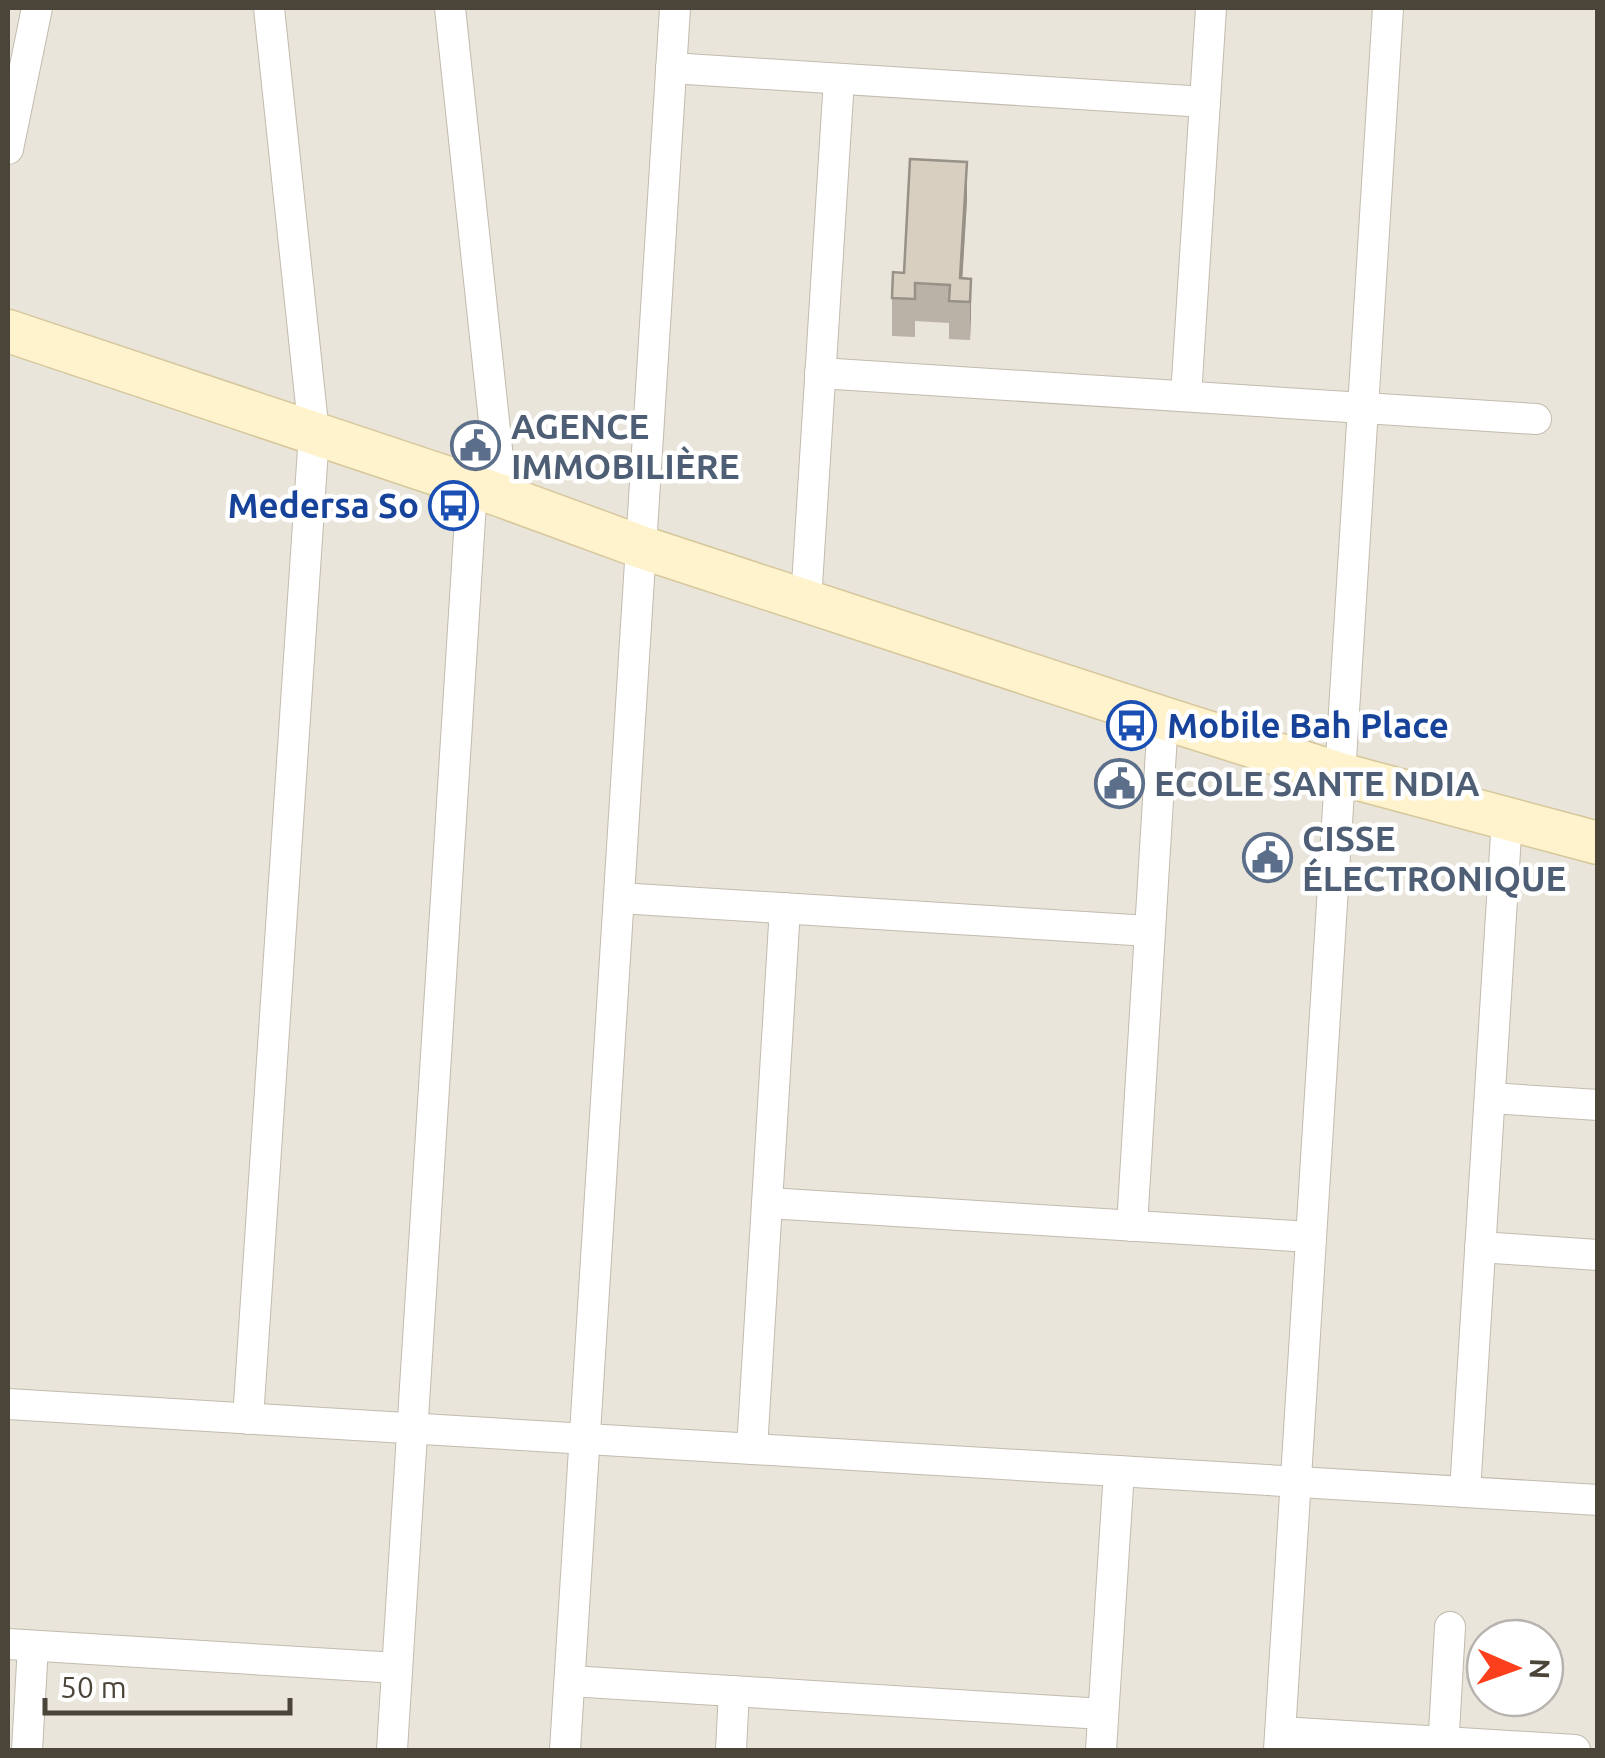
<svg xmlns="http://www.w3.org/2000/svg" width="1605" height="1758" font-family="Ubuntu,sans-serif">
<rect width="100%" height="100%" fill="#f6f3ec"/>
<path fill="#eae5da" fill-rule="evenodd" d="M8 8H1597V1750H8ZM1485 1638H1545V1698H1485Z"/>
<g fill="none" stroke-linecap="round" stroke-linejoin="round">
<defs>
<g id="minor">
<polyline points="450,8 502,496"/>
<polyline points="671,68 1205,102"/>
<polyline points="8,149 37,8"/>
<polyline points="820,373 1536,419"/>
<polyline points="1186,396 1211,8"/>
<polyline points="806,601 839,79"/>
<polyline points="619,898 1149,931"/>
<polyline points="1490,1098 1598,1105"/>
<polyline points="768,1203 1311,1237"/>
<polyline points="1132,1226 1163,718"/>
<polyline points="1480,1247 1598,1255"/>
<polyline points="8,1404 1598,1500"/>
<polyline points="248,1419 314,434 269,8"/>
<polyline points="752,1449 785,908"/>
<polyline points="1465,1492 1507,819"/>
<polyline points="8,1644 397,1668"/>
<polyline points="570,1681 1103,1714"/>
<polyline points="1281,1732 1575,1750"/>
<polyline points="27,1750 33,1646"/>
<polyline points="392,1750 472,487"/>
<polyline points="565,1750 675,8"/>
<polyline points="731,1750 734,1691"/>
<polyline points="1101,1750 1119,1471"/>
<polyline points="1279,1750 1388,8"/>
<polyline points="1443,1750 1450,1627"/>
</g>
<polyline id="secondary" points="8,331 502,496 641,547 1163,718 1340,774 1598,843"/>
</defs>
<use href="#minor" stroke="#c2bbae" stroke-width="32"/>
<use href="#secondary" stroke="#d6c79b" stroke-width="45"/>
<use href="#minor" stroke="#fff" stroke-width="30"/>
<use href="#secondary" stroke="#fff3cd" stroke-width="42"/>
</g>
<polygon fill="#bab2a6" points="967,200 962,278 971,279 970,340 949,339 949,323 915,321 915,337 892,336 892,298 904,273"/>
<g fill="#979187">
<polygon points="967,162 967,200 961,301 960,278"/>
<polygon points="971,279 971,317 970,340 970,302"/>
</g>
<polygon fill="#d8cfc1" stroke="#979187" stroke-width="2.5" points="910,159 967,162 960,278 971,279 970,302 949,301 950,285 915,283 915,299 892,298 893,272 904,273"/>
<defs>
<symbol id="civic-ring" viewBox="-11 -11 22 22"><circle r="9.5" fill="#fff" stroke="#5c6f8a" stroke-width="1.5"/><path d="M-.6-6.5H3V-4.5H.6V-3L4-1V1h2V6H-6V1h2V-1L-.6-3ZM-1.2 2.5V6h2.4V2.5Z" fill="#5c6f8a"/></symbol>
<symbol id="bus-ring" viewBox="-11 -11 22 22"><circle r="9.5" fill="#fff" stroke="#1a4fb4" stroke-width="1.5"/><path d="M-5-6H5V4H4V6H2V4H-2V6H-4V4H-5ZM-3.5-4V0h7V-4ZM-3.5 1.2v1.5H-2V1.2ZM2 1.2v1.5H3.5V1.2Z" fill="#1a4fb4"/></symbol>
</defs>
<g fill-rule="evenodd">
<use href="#civic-ring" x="448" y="418" width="55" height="55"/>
<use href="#bus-ring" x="426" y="478" width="55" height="55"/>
<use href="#bus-ring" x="1104" y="698" width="55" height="55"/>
<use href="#civic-ring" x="1092" y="756" width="55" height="55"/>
<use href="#civic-ring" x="1240" y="830" width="55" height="55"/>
</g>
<g text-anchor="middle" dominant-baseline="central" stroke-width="9" stroke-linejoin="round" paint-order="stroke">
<g font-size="35" font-weight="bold" fill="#4e5e75" stroke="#fff" text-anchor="start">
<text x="511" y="426">AGENCE<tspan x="511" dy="40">IMMOBILIÈRE</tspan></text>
<text x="1154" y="783">ECOLE SANTE NDIA</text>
<text x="1302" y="838">CISSE<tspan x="1302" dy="40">ÉLECTRONIQUE</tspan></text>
</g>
<g font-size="35" font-weight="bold" fill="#164399" stroke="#fff" text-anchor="end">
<text x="419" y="505">Medersa So</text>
<text x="1167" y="725" text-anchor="start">Mobile Bah Place</text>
</g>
</g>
<rect width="1605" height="1758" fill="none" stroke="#4b4439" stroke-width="20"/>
<g transform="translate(1515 1668) rotate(92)"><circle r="48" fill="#ffffff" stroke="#b7b4b0" stroke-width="2.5"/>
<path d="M0-8L18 38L0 25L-18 38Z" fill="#fc3f1d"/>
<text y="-15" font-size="28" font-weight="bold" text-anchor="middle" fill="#4b4439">N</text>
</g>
<path d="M45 1698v15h245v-15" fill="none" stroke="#4b4439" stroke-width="5"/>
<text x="60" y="1698" font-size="30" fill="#4b4439" stroke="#ffffff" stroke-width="8" paint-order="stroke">50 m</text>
</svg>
